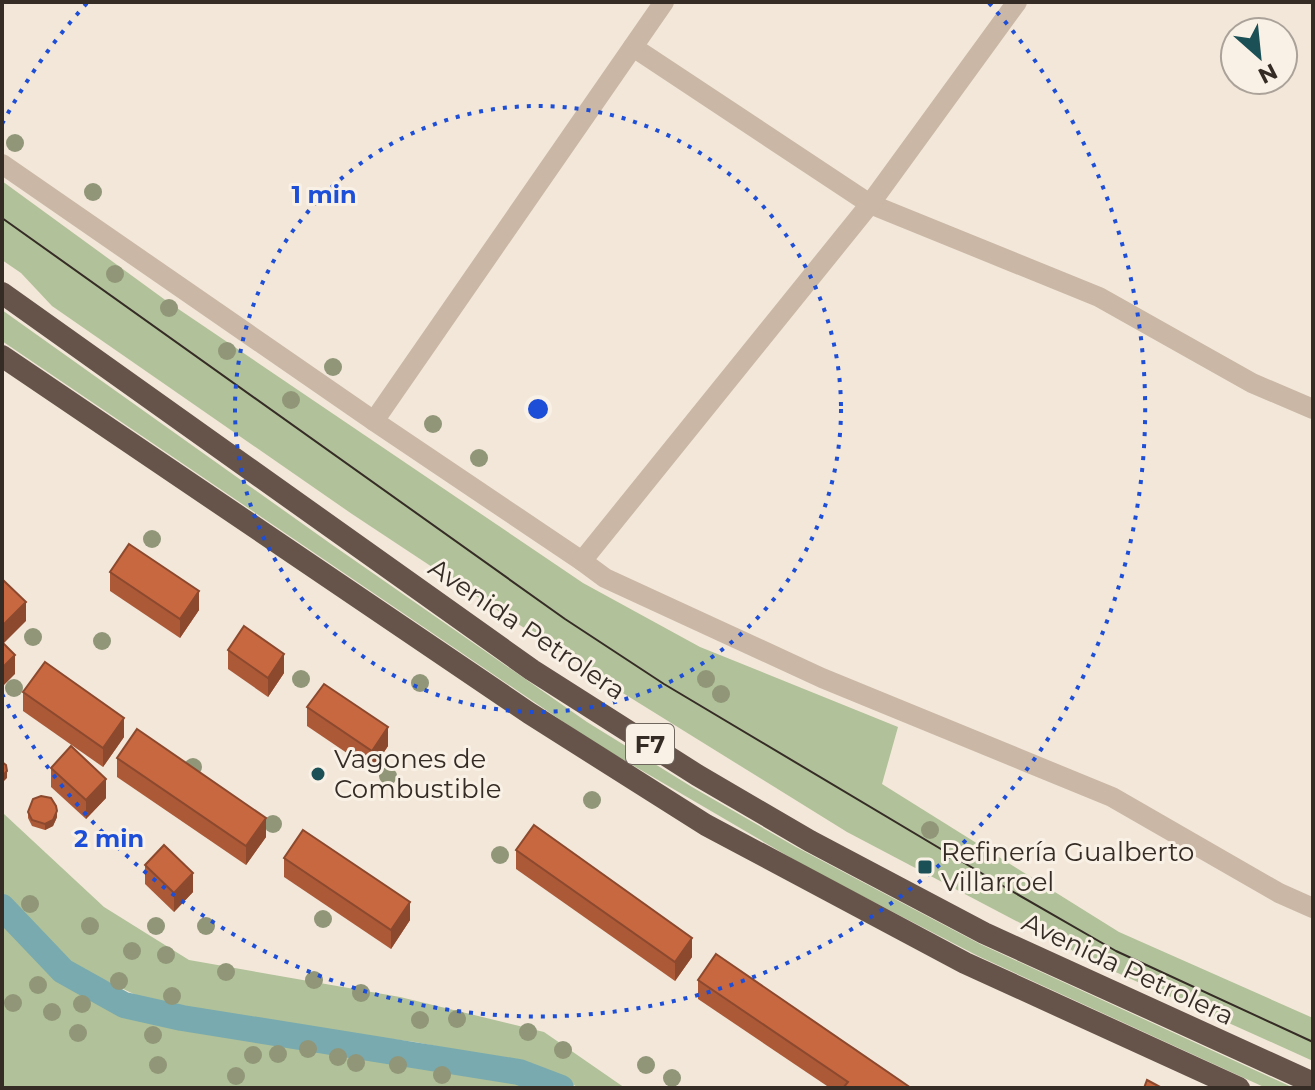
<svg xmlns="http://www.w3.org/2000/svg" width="1315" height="1090" font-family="Montserrat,sans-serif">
<rect width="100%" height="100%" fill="#f2e7d9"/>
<g fill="#b1c199">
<polygon points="2,181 168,302 583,583 700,647 898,727 882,784 1119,932 1313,1018 1313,1061 1100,965 847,832 618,690 352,514 52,306 21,273 2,260"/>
<polygon points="2,310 331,544 587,722 692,787 796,847 980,944 1294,1088 1266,1088 978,956 810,869 593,742 2,341"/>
<polygon points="4,814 104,907 189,960 400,997 544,1032 625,1088 579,1088 558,1076 497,1058 415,1042 218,1017 140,997 75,966 2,894 2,816"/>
<polygon points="2,918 62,981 110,1007 182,1027 513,1080 535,1088 2,1088"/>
</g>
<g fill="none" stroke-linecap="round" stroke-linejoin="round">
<polyline stroke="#78aaaf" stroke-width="26" points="2,907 63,971 124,1005 182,1018 519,1072 561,1088"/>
<g stroke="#cab7a5" stroke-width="20">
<polyline points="633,47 870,204 1099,297 1252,383 1313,409"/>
<polyline points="2,164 374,421 582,561 605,578 822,678 1112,797 1279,893 1313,908"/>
<polyline points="374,421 664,2"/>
<polyline points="582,561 870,204 1017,2"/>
</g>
<g stroke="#66544a" stroke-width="22">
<polyline points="2,293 532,670 697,775 810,841 984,933 1313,1083"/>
<polyline points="2,356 529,713 706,825 965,963 1239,1088"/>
</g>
<polyline stroke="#352c26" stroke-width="2" points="2,218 565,619 664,684 1003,886 1116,951 1313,1042"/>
</g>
<g fill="#919679">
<circle cx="15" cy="143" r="9"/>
<circle cx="93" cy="192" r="9"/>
<circle cx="115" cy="274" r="9"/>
<circle cx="169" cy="308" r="9"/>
<circle cx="227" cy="351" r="9"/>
<circle cx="333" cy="367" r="9"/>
<circle cx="291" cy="400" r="9"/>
<circle cx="433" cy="424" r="9"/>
<circle cx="479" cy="458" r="9"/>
<circle cx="152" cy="539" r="9"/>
<circle cx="33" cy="637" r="9"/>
<circle cx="102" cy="641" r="9"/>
<circle cx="301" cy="679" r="9"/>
<circle cx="706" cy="679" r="9"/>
<circle cx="420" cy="683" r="9"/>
<circle cx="14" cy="688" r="9"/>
<circle cx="721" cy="694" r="9"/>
<circle cx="193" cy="767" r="9"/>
<circle cx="388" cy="776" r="9"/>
<circle cx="592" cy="800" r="9"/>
<circle cx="273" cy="824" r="9"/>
<circle cx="930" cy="830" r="9"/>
<circle cx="500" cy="855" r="9"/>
<circle cx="30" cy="904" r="9"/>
<circle cx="323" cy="919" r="9"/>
<circle cx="90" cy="926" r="9"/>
<circle cx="156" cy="926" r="9"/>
<circle cx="206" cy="926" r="9"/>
<circle cx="132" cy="951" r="9"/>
<circle cx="166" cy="955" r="9"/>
<circle cx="226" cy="972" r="9"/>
<circle cx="314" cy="980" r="9"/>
<circle cx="119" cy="981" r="9"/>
<circle cx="38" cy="985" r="9"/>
<circle cx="361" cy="993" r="9"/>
<circle cx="172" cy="996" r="9"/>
<circle cx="13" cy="1003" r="9"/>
<circle cx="82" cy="1004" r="9"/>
<circle cx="52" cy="1012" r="9"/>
<circle cx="457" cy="1019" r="9"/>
<circle cx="420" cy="1020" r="9"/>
<circle cx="528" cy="1032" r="9"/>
<circle cx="78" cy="1033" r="9"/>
<circle cx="153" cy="1035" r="9"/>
<circle cx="308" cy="1049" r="9"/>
<circle cx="563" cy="1050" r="9"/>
<circle cx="278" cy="1054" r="9"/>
<circle cx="253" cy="1055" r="9"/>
<circle cx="338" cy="1057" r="9"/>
<circle cx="356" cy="1063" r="9"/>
<circle cx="158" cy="1065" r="9"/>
<circle cx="398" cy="1065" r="9"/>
<circle cx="646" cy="1065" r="9"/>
<circle cx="442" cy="1075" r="9"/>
<circle cx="236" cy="1076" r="9"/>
<circle cx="672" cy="1078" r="9"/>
</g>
<g fill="#ac5938">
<polygon points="110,572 199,610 180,638 110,591"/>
<polygon points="228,650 284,673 268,697 228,669"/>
<polygon points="23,692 124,737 103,767 23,711"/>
<polygon points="307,707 388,746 372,770 307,726"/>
<polygon points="117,758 266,837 246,865 117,777"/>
<polygon points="51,768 106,798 86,819 51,787"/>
<polygon points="28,812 57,817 53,826 45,830 32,826 28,818"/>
<polygon points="516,850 692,957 675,981 516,869"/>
<polygon points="284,858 410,920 391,949 284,877"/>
<polygon points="145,865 193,892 174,912 145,884"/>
<polygon points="698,980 911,1088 830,1088 698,999"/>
</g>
<g fill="#8c492e">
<polygon points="199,591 199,610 180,638 180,619"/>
<polygon points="26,602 26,621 2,645 2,626"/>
<polygon points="284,654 284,673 268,697 268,678"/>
<polygon points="15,655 15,674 2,687 2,668"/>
<polygon points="124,718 124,737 103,767 103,748"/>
<polygon points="388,727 388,746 372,770 372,751"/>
<polygon points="7,771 7,778 2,783 2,777"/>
<polygon points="106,779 106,798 86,819 86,800"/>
<polygon points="57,811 57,817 53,826 45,830 45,824"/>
<polygon points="266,818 266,837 246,865 246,846"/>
<polygon points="193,873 193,892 174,912 174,893"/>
<polygon points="410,902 410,920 391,949 391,930"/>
<polygon points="692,938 692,957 675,981 675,962"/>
</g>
<g fill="#c86841" stroke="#8c492e" stroke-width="2">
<polygon points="129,544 199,591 180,619 110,572"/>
<polygon points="2,579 26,602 2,626"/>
<polygon points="244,626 284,654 268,678 228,650"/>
<polygon points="2,642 15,655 2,668"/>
<polygon points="45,662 124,718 103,748 23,692"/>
<polygon points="324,684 388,727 372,751 307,707"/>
<polygon points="137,729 266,818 246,846 117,758"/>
<polygon points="71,746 106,779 86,800 51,768"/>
<polygon points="2,762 6,765 7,771 2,777"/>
<polygon points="41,796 51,798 56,806 57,811 53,820 45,824 32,820 28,812 33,799"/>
<polygon points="534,825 692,938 675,962 516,850"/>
<polygon points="303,830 410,902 391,930 284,858"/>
<polygon points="164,845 193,873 174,893 145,865"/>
<polygon points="716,954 911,1088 843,1088 848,1082 698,980"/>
<polygon points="1147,1080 1162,1088 1144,1088"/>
</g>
<g fill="none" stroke="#1d4ed8" stroke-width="4" stroke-dasharray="4 8">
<circle cx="538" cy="409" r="303"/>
<path d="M2 124A607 607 0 0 1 87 3M989 3A607 607 0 1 1 2 694"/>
</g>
<g fill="#1b5057" stroke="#f9f1e5" stroke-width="3">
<circle cx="318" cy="774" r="8"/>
<rect x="917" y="859" width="16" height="16" rx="4"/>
</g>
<g text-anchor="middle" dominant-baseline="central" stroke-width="6" stroke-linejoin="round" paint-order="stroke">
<rect fill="#f9f1e5" stroke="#70675f" stroke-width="2" x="626" y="724" width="48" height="40" rx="6"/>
<g font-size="24" font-weight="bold" fill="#352c26">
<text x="650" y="744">F7</text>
</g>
<g font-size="26" fill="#352c26" stroke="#f9f1e5">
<text transform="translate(527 629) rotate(34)">Avenida Petrolera</text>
<text transform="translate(1128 969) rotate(25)">Avenida Petrolera</text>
</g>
<g font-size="26" fill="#352c26" stroke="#f9f1e5" text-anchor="start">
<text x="334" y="759">Vagones de<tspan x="334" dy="30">Combustible</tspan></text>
<text x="941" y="852">Refinería Gualberto<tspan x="941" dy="30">Villarroel</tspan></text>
</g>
</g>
<circle cx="538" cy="409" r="12" fill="#1d4ed8" stroke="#f9f1e5" stroke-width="4"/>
<g font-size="24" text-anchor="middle" font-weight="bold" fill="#1d4ed8" stroke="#f9f1e5" stroke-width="6" stroke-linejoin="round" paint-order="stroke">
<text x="324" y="203">1 min</text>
<text x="109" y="847">2 min</text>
</g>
<rect width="1315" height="1090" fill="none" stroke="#352c26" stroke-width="8"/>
<g transform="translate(1259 56) rotate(153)"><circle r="38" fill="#f9f1e5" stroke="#aba299" stroke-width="2"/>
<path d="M0-6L14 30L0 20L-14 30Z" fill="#1b5057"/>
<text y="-12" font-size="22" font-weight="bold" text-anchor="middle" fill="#352c26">N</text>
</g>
</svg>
